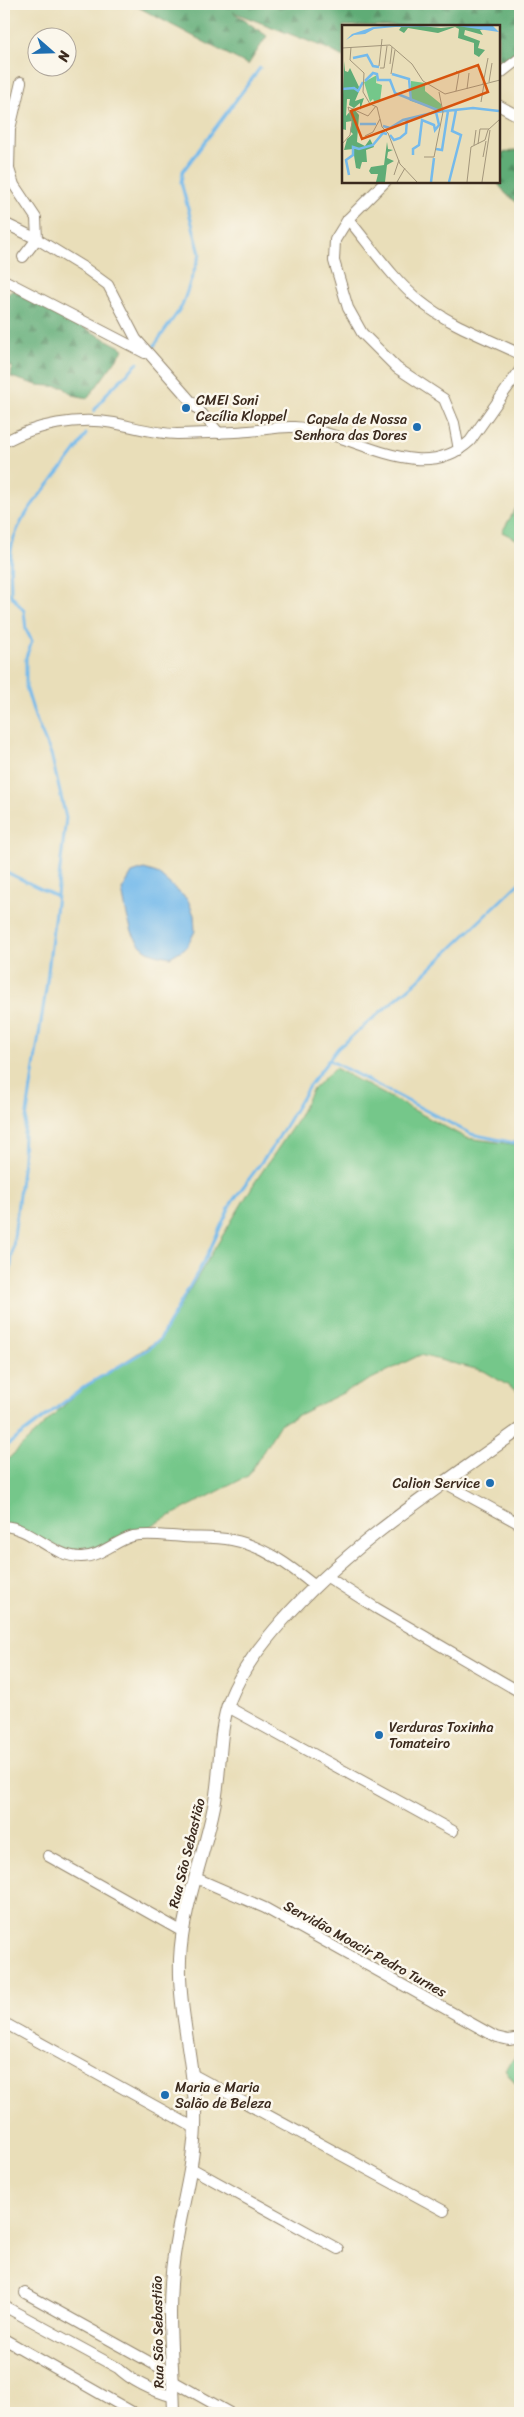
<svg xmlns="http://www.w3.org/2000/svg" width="524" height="2417" font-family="Sriracha,sans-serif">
<defs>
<pattern id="forest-firs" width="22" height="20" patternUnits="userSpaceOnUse" patternTransform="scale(1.25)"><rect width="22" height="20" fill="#5fac76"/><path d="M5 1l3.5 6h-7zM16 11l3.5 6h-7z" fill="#508c60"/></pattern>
</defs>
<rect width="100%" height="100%" fill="#fbf7ec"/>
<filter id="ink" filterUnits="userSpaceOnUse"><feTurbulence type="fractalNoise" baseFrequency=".02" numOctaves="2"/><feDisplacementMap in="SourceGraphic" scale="10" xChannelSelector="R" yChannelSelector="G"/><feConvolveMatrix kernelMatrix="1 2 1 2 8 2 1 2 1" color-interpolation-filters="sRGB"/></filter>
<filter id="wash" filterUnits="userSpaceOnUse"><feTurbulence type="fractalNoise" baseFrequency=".0096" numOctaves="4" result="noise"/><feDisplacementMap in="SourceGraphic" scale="20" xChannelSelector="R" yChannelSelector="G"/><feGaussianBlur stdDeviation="1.12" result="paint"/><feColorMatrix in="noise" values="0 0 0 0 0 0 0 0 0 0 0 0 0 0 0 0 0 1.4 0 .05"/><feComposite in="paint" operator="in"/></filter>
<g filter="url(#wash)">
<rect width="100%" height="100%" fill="#e9deb9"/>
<g fill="#74c78a" stroke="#587854">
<polygon points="520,501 520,541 502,532"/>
<polygon points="335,1068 466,1138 520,1145 520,1393 484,1371 420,1355 280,1424 248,1476 125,1539 80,1557 21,1530 4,1530 4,1463 79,1391 160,1339 255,1182 296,1122 312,1090"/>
<polygon points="520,2051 520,2091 505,2069"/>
</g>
<g fill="url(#forest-firs)" stroke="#4d6b4a">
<polygon points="132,4 520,4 520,52 503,62 498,59 498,26 343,26 343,57 326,48 233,12 267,36 248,65"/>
<polygon points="517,150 520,152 520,205 506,194 496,181 498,181 498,154"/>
<polygon points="13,290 124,349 88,398 73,395 63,387 37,385 11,377 12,366 4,367 4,297"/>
</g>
<path fill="#75baeb" stroke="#587284" d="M144 869 157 873 188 900 194 915 195 931 187 947 170 957C163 955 156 955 150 952 129 943 126 909 122 890L132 873Z"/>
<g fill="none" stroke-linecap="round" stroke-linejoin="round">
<g stroke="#75baeb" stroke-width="3">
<polyline points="152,349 182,306 200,254 181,182 183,171 260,68"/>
<polyline points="94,411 108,392 138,363"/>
<polyline points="4,871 56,896"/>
<polyline points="329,1060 471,1134 520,1144"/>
<path d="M4 1325 23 1160 24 1133 46 989 66 818 51 754 36 720 26 687V657L32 641 26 630 24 611 11 595C11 579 9 560 12 545 21 505 67 471 86 434"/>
<polyline points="4,1451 9,1444 87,1385 148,1349 160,1339 207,1256 232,1202 274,1145 309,1086 338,1048 416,982 520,882"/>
</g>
</g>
</g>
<g filter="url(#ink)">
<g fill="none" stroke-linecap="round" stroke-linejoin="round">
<defs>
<g id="minor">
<polyline points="498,75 520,58"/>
<polyline points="21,82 10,129 9,169 14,185 36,218 37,239 86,269 108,285 136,339 219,433"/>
<polyline points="498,105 520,117"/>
<polyline points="386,181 348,219 335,240 334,261 348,308 362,333 397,368 444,399 454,423 459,450"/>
<path d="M348 219C371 246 393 280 421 302 448 324 489 339 520 354"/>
<polyline points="4,223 37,239 23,257"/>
<polyline points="4,280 145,353"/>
<path d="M4 442C37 424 77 417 114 423 134 427 156 434 177 434 201 433 225 433 249 431 264 430 279 426 294 427 351 430 419 488 470 441L520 370"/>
<polyline points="445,1483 520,1524"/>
<path d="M4 1526C32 1528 52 1557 81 1557 100 1557 115 1541 133 1536 149 1533 167 1536 183 1537 199 1538 216 1537 232 1540 264 1546 290 1566 315 1586"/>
<polyline points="326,1576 376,1608 520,1692"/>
<polyline points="228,1707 453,1831"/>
<polyline points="48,1856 183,1932"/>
<polyline points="196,1878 265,1908 496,2037 509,2040 520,2038"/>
<polyline points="8,2025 195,2128"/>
<polyline points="192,2074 444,2211"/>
<polyline points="191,2168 338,2249"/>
<polyline points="25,2293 173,2375"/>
<path d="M4 2306 118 2368C134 2383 153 2391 174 2397"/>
<polyline points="4,2339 134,2413"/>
<polyline points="173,2381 230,2413"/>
</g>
<path id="major" d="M174 2413C173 2366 167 2319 172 2272 176 2224 193 2177 195 2127 197 2071 178 2015 180 1959 182 1909 203 1859 213 1811 222 1774 217 1734 230 1699 242 1669 262 1644 283 1620 350 1544 438 1488 520 1429"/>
</defs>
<use href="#minor" stroke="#92846c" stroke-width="12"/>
<use href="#major" stroke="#92846c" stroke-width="14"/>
<use href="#minor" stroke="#fff" stroke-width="10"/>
<use href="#major" stroke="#fff" stroke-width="12"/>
</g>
</g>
<g fill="#1f6fb2" stroke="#fbf7ec" stroke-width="2">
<circle cx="186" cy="408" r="5"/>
<circle cx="417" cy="427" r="5"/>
<circle cx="490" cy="1483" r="5"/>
<circle cx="379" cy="1735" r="5"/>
<circle cx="165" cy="2095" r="5"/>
</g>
<g text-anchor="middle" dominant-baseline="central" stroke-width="5" stroke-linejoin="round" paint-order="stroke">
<g font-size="14" fill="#3b2a1e" stroke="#fbf7ec" text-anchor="start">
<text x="196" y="400">CMEI Soni<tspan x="196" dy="16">Cecília Kloppel</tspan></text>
<text x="407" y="419" text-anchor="end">Capela de Nossa<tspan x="407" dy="16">Senhora das Dores</tspan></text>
<text x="480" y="1483" text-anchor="end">Calion Service</text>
<text x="389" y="1727">Verduras Toxinha<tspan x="389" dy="16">Tomateiro</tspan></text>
<text x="175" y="2087">Maria e Maria<tspan x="175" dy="16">Salão de Beleza</tspan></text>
</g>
<g font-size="14" fill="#3b2a1e" stroke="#fbf7ec">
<text transform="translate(187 1853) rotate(-76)">Rua São Sebastião</text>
<text transform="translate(365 1949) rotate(29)">Servidão Moacir Pedro Turnes</text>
<text transform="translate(158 2332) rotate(-91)">Rua São Sebastião</text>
</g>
</g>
<g transform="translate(342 25)">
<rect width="158" height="158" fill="#e9deb9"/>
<path d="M35 50 34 58 40 60 38 77 33 78 31 74 28 77 22 57ZM69 56 83 58V66L99 79 100 86 69 76Z" fill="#74c78a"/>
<path d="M78 1 99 3 117 1 148 3 138 5 141 10 123 5 122 10 138 16 136 23 143 25 137 32 132 29V18L116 13 117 4 113 2 96 8 66 3 62 8 57 5 59 2ZM2 36 3 46 6 47 8 43 18 64 13 76 22 73 18 85V78L12 83 7 80 8 74H5L4 91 11 83 17 90 15 117 23 121 28 114 32 122 24 125 25 137H20L18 144 14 143 11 124 2 125 5 114 11 109 8 106 10 96 4 97V105L0 104ZM45 117 46 124 51 125 46 127 45 133 52 136 45 140 43 157H34L36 149H29L27 146 29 142 42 140Z" fill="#5fac76"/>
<path d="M54 0 151 1 157 7 115 1 53 2 32 4 23 9 12 10 4 15 10 9 31 2Z" fill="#75baeb"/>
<path fill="none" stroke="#75baeb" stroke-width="2.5" d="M11 33 25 30 31 41 37 42M50 49 67 54 69 76M23 56 31 48 35 49 36 55H48L53 68 98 86M0 64 12 63 16 66 21 57M18 99H34M41 101 48 103 61 95 94 87 131 83 157 86M48 110 52 115 58 113 64 108 65 94M94 124 100 125 106 86M71 130V124L77 120 80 95 92 100 93 105 97 100 94 87M7 150 4 135 11 130V122L17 124 31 120 41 108 45 109M89 157 92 133M107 157 119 110 110 106 114 85"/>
<path fill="none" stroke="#a3967b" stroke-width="1" d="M9 22 8 35 22 48 21 67 28 79 35 82 40 102 46 108 58 139 75 157M0 23 48 20 70 39 81 56 103 69 158 55M48 39 50 22M37 41 40 14M38 43H42L45 21M114 46 117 48 114 66M49 49 53 25M147 57 150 38M141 59 146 33M125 64 127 48M139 77 142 59M23 111 31 107 38 94M0 119 8 110 10 97 6 82 26 91 34 81M136 119 138 104H147M132 120 134 105M82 132H92L101 87 97 67M141 132 144 116M52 150 57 135M55 157 63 143M125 157 129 122 143 115 146 105 158 94M140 157 148 105"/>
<path fill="#d7540e" fill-opacity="0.15" stroke="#d7540e" stroke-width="2.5" d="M136 40 146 67 20 114 9 86Z"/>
<rect width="158" height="158" fill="none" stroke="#3b2a1e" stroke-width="2.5"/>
</g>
<rect width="524" height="2417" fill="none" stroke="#fbf7ec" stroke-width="20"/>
<g transform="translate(52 52) rotate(110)"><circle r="24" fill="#fbf7ec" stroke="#aea59a"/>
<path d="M0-4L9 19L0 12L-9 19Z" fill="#1f6fb2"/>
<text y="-8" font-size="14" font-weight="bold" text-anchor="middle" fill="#3b2a1e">N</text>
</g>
</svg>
